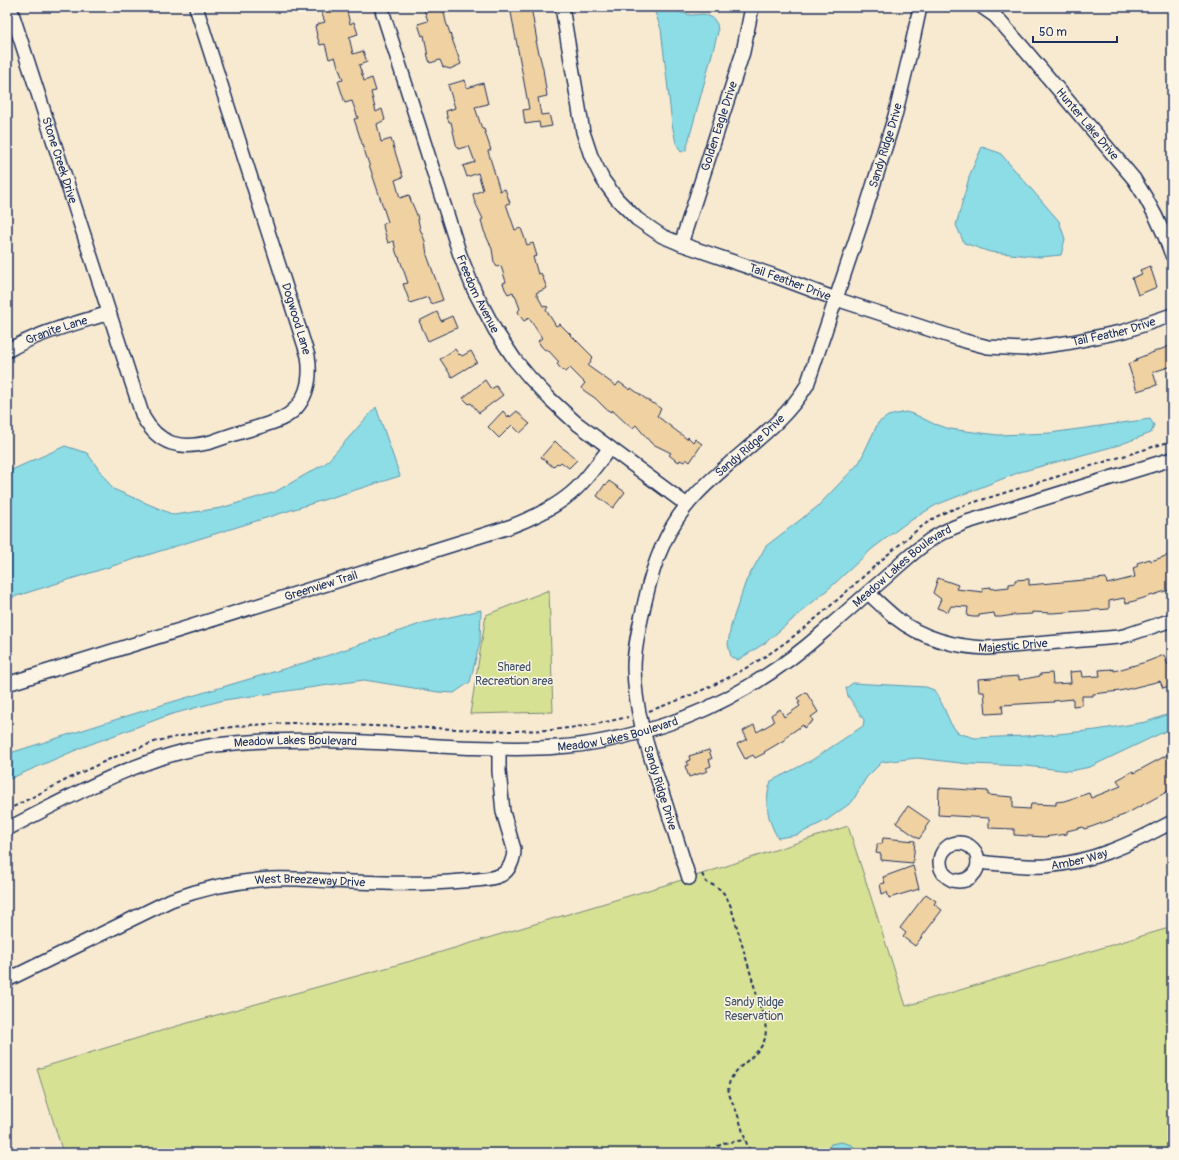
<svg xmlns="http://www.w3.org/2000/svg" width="1179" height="1160" font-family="Pangolin,sans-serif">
<rect width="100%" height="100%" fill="#f8ead1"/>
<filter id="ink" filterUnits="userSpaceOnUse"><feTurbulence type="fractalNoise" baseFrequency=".025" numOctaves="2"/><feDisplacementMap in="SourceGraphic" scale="8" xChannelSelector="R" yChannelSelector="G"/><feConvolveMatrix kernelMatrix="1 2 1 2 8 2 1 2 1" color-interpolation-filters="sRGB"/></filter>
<g filter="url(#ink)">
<g fill="#d6e194" stroke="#788879">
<polygon points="549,590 553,712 470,714 486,615"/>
<polygon points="848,826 906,1006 1172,927 1172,1153 63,1153 37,1069 177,1026 411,961 702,874"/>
</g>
<g fill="#8cdde5" stroke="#5f97af">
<polygon points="653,7 665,7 670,10 691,15 704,14 713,18 717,24 718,32 686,150 681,152 676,143 672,124 661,29"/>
<polygon points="982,147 1000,153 1059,221 1065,239 1061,255 1040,257 990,252 964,243 956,225 970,174"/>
<polygon points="376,407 400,476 7,599 7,472 65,446 87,453 113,489 174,515 221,508 275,492 326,463"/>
<polygon points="906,412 916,415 934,424 950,429 998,435 1050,433 1150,419 1154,425 1151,433 1119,445 1020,472 936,505 905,524 872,549 833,585 765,643 738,660 731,657 728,644 731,625 746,581 766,546 817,507 859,463 878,423 888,416"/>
<polygon points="481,610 480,642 470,682 454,693 438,692 364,680 224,700 169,715 83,747 7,780 7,754 165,704 317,659 423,623"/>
<path d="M853 683 926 687 934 690 942 704 951 724 958 733 975 738 1048 735 1096 730 1146 722 1172 713V728L1090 767 1070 771 1026 766 969 764 917 758 882 762 866 778 852 802 827 820 797 835 778 838C767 820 764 801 771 781L812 760 863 726 864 720 848 696 846 688Z"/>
<polygon points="841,1142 852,1145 860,1153 828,1153 827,1150 831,1144"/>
</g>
<g fill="#f0d1a2" stroke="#1b2f5e">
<polygon points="319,7 346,7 350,24 354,22 358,34 349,37 353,54 363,51 367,62 359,65 364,81 372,78 376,91 371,92 376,112 382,109 385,120 377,124 381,142 391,139 403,177 395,180 400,198 409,195 411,201 417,215 420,229 425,241 427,255 443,300 431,304 428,297 410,303 403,284 408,283 399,257 398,257 396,252 394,241 388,243 384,230 383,224 388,222 354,119 358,118 352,101 345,103 338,81 343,80 335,57 329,59 325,44 320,45 317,36 315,26 318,25 318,24 325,22"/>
<polygon points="423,7 443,7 446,22 461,64 450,69 443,67 440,60 430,63 428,57 424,35 422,36 418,24 428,21"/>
<polygon points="510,7 531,7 537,41 536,41 543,69 547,96 538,98 541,115 549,114 552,126 540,128 539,122 525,124 523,110 529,109"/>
<polygon points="465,80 467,88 483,83 488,104 475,107 482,129 484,129 491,150 488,151 500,191 505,189 510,203 506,204 515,230 521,228 527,245 533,243 537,256 533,257 538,274 541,273 547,288 536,293 543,306 548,307 546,310 556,326 560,324 593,357 590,360 591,362 588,366 616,386 619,382 630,390 631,388 653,404 654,403 661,409 657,416 687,439 688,437 693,442 695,439 702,444 690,462 686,459 684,462 680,460 679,462 674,459 669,455 671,453 651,443 636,425 633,428 628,425 612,410 611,412 606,409 595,398 586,392 581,388 585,383 570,368 566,372 561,369 557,364 559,362 547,349 545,350 541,346 538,341 542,338 529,318 524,321 520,316 518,311 520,309 515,295 514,295 513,292 508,294 505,289 503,283 506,282 501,266 497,267 494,262 492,249 484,231 481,220 483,219 474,200 473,194 483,190 478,173 467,177 465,171 463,166 475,162 469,146 458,149 456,144 451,122 449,122 447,117 446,111 455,108 448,85"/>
<polygon points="1150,266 1157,287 1138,295 1132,278 1142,274 1140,270"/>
<polygon points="437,312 441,321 452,316 457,328 428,341 419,321"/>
<polygon points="1172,345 1172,366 1153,372 1157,385 1137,391 1128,364 1137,361 1136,359"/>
<polygon points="455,349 459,355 460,354 462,356 471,351 477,362 452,377 440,359"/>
<polygon points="485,380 491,389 496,386 503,395 479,413 471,403 469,404 463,398"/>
<polygon points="503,411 508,417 509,415 510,417 517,411 523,418 530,424 520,433 512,425 499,438 488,427"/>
<polygon points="555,441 561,447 567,451 577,460 569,468 561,462 559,464 557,463 553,467 541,457"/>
<polygon points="609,481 625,492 613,508 597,496 605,484 606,485"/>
<polygon points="1169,555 1172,564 1172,589 1131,602 1126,603 1124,598 1109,601 1109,609 1052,613 1032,612 1032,614 1014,615 1001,617 995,617 994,613 979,615 979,617 973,617 967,616 968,607 951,606 948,612 937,608 941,599 933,593 938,578 958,585 956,589 983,592 982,588 991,587 991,589 1009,587 1009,584 1015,583 1015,580 1029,579 1029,585 1106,578 1107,584 1135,577 1133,568 1138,566 1137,563 1150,559 1151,561"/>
<polygon points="1164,655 1168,665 1172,664 1172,685 1163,688 1160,681 1120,691 1093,694 1093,696 1082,696 1082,705 1073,706 1073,699 1053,701 1054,702 1002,705 1003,713 986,714 984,692 979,692 978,679 1019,676 1019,680 1040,676 1040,674 1052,673 1053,684 1071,683 1070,672 1082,671 1083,677 1100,676 1099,670 1112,669 1111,670 1114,669 1114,671 1146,662"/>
<polygon points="806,692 818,712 811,717 813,721 804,728 803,725 785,737 786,739 764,752 765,753 755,758 753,755 745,759 737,744 747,739 743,731 754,725 757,732 774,722 771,715 780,709 784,717 800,706 798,703 800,702 797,698"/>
<polygon points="709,750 712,759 709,759 711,766 706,768 708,771 689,777 685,766 688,765 687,761 690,760 689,756"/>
<polygon points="1169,754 1172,761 1172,789 1124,815 1091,827 1084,829 1083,827 1067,831 1067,834 1044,837 1014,835 1014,829 989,828 989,818 938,815 939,788 988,791 988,795 1013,797 1013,808 1030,809 1031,804 1056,805 1056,802 1064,801 1089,793 1091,798 1121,786 1117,780 1133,771 1134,773"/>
<polygon points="908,806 930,821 925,828 926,829 919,839 896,823"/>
<polygon points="883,838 915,841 913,863 881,860 881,854 876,853 877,848 877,844 882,844"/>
<polygon points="913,866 919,889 889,898 887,892 882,894 880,884 885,883 883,877"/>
<polygon points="926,894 936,901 934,904 942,910 915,946 903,937 906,933 900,928"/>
</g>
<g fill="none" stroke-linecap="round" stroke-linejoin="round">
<defs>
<g id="street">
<path id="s1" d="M10 7 143 417C159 445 180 450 211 442 225 437 240 432 255 428 264 425 273 423 281 419 306 407 312 381 308 356L196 7"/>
<path id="s2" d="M381 7 460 255 474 290 495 330 515 360 530 378 550 399 575 422 687 505"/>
<path id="s3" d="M562 7 583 132 591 156 603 180 617 199 637 219 662 236 681 244 772 275 836 299 965 341 988 347 1024 349 1072 342 1125 331 1172 315"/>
<path id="s4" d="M982 7 995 16 1019 43 1134 179C1150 203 1163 229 1172 255"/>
<path id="s5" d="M681 244 743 52 752 7"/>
<path id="s6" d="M7 351C39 332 74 324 109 313"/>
<path id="s7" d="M868 593C877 601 886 610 896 618 921 638 955 647 987 648L1119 637 1127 635 1172 620"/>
<path id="s8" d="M7 684 509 527C533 518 557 507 576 489 589 477 599 461 610 448"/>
<path id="s9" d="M7 829C72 796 142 755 216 745 295 735 377 743 457 747 490 748 523 750 557 747 593 745 630 736 664 725 721 707 778 672 822 633 843 615 864 596 885 578 902 563 919 546 938 535 948 529 957 526 967 522L1172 459"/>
<circle cx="959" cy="862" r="19"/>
<path id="s10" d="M978 862C1001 864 1023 867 1046 866 1093 862 1131 844 1172 822"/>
<path id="s11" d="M689 878C679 847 669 815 659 783 646 743 635 711 634 668 634 646 641 619 646 597 654 561 668 525 694 497 729 458 780 430 807 385L864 215 895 116 911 49 920 7"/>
<path id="s12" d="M7 980 171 900C203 888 237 881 271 879 292 878 312 880 332 881 375 883 419 885 462 881 473 880 491 880 501 875 510 870 514 859 514 849L503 812 499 771V748"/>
</g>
</defs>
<use href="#street" stroke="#1b2f5e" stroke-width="16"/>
<g stroke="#1b2f5e" stroke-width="2" stroke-dasharray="4 3" stroke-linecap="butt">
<path d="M649 711C704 692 754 668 799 632 832 606 862 577 893 550 906 539 920 527 934 518 943 513 953 509 962 506L1172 441"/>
<polyline points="7,810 76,775 112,758 157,741 215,729 249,725 292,723 510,731 552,730 592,725 628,717"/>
<path d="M702 874 706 882C721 888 725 892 731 907L765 1023C766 1028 766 1034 765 1038 761 1056 734 1065 729 1084 726 1093 734 1104 737 1113 742 1126 744 1140 751 1153"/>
<polyline points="705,1153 724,1143 745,1140"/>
</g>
<use href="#street" stroke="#fcf5e5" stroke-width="13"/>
</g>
</g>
<g text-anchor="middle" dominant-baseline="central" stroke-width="3" stroke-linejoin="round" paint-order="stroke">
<g font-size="12" fill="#1b2f5e" stroke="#fcf5e5">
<text stroke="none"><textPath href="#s4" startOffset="158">Hunter Lake Drive</textPath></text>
<text stroke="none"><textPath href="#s5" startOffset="124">Golden Eagle Drive</textPath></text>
<text stroke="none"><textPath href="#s11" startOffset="814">Sandy Ridge Drive</textPath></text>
<text stroke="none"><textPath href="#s1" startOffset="161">Stone Creek Drive</textPath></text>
<text stroke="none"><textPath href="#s3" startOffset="397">Tail Feather Drive</textPath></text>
<text stroke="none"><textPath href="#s2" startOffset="303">Freedom Avenue</textPath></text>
<text transform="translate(296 319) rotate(73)">Dogwood Lane</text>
<text stroke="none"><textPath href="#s6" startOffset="54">Granite Lane</textPath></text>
<text stroke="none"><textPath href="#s3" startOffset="733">Tail Feather Drive</textPath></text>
<text stroke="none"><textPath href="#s11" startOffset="478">Sandy Ridge Drive</textPath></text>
<text stroke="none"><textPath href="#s9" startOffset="966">Meadow Lakes Boulevard</textPath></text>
<text stroke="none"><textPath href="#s8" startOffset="329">Greenview Trail</textPath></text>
<text stroke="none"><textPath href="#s7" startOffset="161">Majestic Drive</textPath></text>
<text stroke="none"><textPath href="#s9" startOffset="630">Meadow Lakes Boulevard</textPath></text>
<text stroke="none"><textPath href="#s9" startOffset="306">Meadow Lakes Boulevard</textPath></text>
<text transform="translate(660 788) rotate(73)">Sandy Ridge Drive</text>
<text stroke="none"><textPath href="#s10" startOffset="102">Amber Way</textPath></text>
<text stroke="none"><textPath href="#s12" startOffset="324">West Breezeway Drive</textPath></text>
</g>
<g font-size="12" fill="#405369" stroke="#fcf5e5">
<text x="514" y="667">Shared<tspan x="514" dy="14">Recreation area</tspan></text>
<text x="754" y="1002">Sandy Ridge<tspan x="754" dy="14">Reservation</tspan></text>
</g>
</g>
<rect width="1179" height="1160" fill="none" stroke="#fcf5e5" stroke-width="24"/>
<rect x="12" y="12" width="1155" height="1136" fill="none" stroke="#1b2f5e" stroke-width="1.5" filter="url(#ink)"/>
<path d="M1033 36v6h84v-6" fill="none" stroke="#1b2f5e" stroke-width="2"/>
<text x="1039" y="36" font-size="12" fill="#1b2f5e" stroke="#fcf5e5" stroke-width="3" paint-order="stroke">50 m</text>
</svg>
